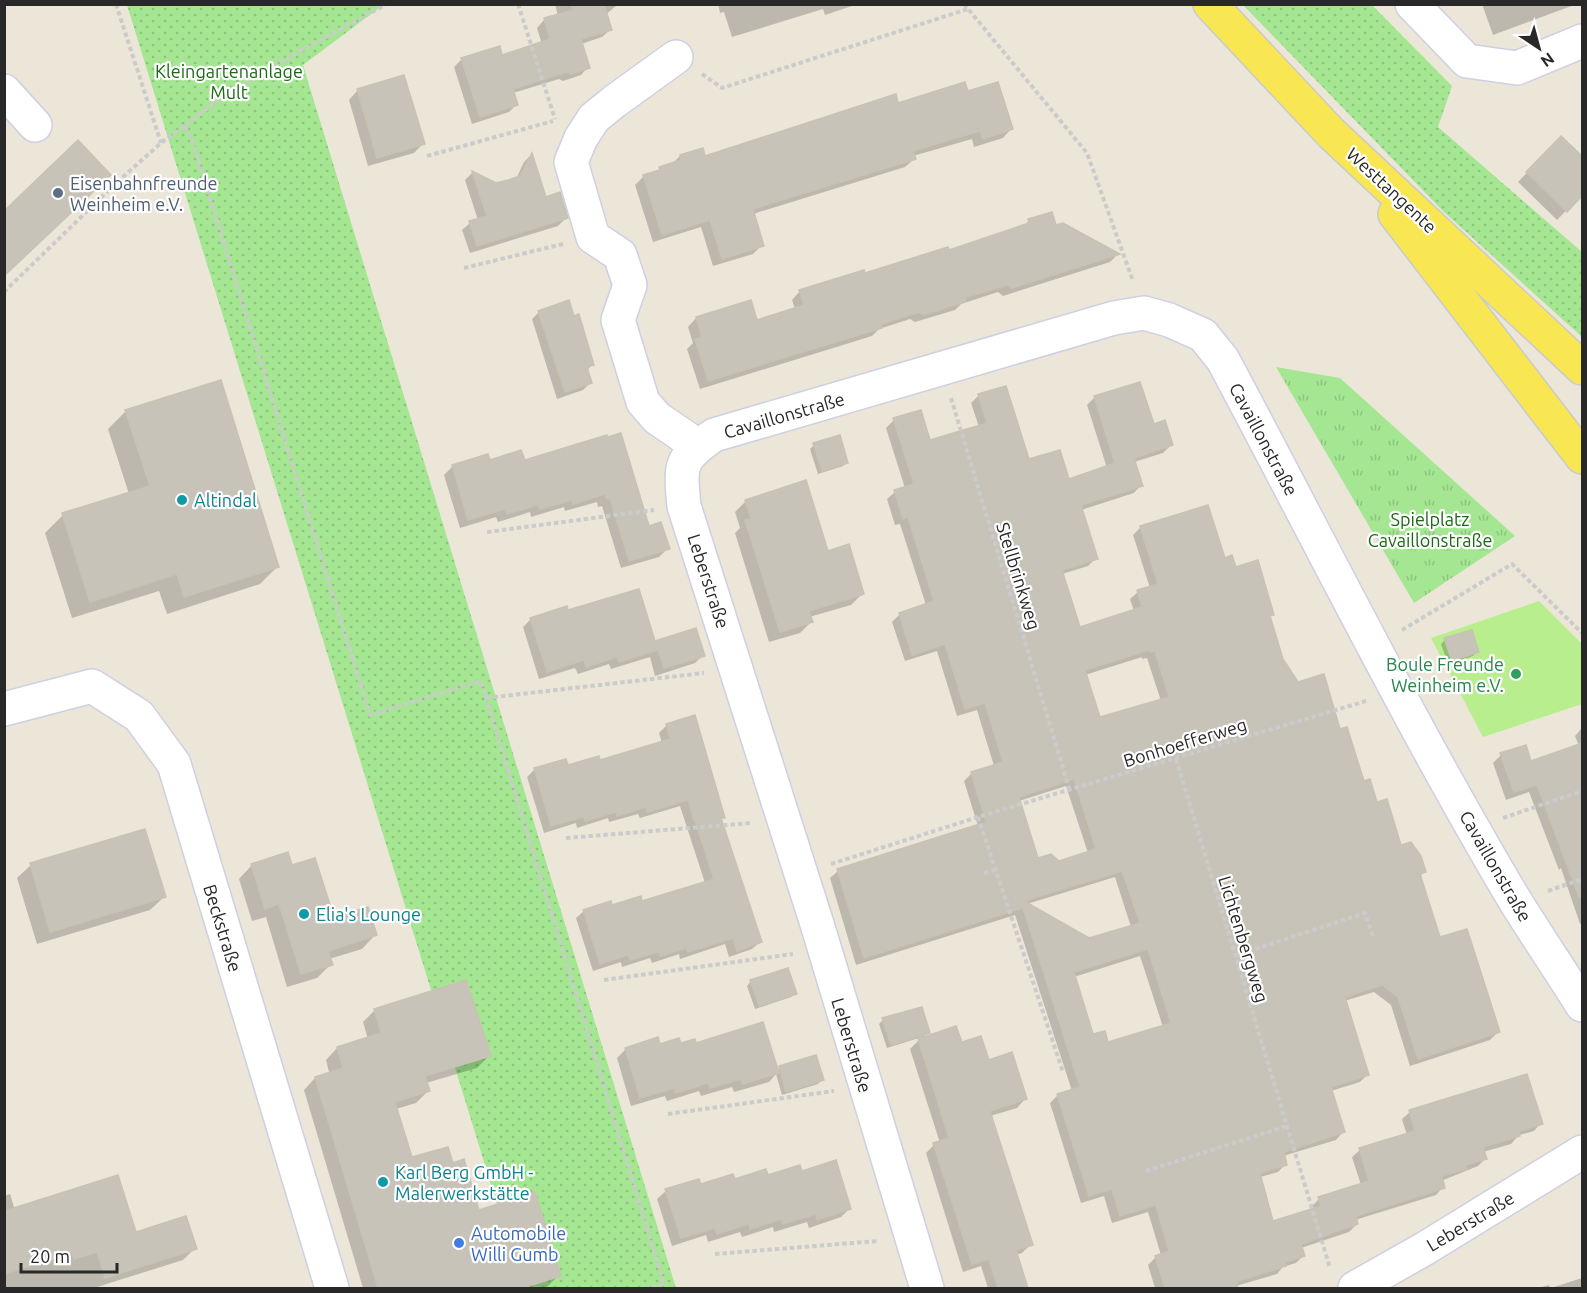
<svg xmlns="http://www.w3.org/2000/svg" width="1587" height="1293" font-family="Ubuntu,sans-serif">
<defs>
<pattern id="grass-dots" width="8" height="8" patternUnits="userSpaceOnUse" patternTransform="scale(1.5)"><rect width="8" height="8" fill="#a4e692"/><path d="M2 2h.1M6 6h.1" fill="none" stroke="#8dc57e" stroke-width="1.8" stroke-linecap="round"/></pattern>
<pattern id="park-tufts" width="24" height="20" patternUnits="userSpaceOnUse" patternTransform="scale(1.5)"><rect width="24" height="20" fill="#a4e692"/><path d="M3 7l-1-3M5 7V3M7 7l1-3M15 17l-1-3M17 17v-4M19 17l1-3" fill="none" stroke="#8dc57e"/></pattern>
</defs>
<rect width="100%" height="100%" fill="#ece6d9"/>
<g fill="url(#grass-dots)">
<polygon points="127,5 383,5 303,65 676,1288 523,1288"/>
<polygon points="1243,5 1372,5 1452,86 1438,127 1582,252 1582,337 1443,211"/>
</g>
<polygon fill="url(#park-tufts)" points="1276,367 1340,378 1515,536 1414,603"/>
<polygon fill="#b8ee8d" points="1539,601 1582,644 1582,704 1483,737 1431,638"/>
<g fill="#0003" fill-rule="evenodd">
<polygon points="555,4 615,4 616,6 605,15 610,30 602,37 581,44 588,67 581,75 563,81 559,79 513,93 516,105 509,112 472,124 454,67 462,59 501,57 542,44 537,28 544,20 558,16"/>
<polygon points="718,4 858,4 825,15 823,9 732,37 724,12 720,13"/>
<polygon points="1482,4 1577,4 1493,35"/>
<polygon points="357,91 423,144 414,153 368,166 349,100"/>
<polygon points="967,93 1011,129 1003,138 974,147 972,139 913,156 914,159 905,167 753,214 762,245 753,254 713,266 701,227 653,242 635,185 644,176 672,164 680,156 704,157 897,105"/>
<polygon points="1561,138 1582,159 1582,194 1557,220 1518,182"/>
<polygon points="531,155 545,199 566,218 558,226 470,253 462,230 470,223 478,220 465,180 472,173 496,185 516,179 524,162"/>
<polygon points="1029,221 1055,227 1118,254 1110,262 1003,296 998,292 961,304 955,310 915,322 910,319 879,329 872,336 700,389 687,349 693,343 688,327 696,318 750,302 756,322 795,309 792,300 800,291 948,252 1022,227"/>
<polygon points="539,312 593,364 586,371 590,383 583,390 557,399 532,319"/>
<path d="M979 395 1028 461 1068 481 1107 468 1087 405 1095 397 1153 426 1171 445 1163 453 1134 462 1141 485 1134 493 1081 510 1096 558 1088 566 1062 574 1079 629 1134 611 1130 599 1138 592 1150 588 1133 535 1141 527 1224 559 1235 569 1272 614 1269 618 1282 660 1297 684 1339 731 1363 783 1400 847 1424 872 1419 877 1439 939 1498 1032 1490 1040 1410 1066 1391 1005 1374 992 1344 1001 1368 1074 1360 1082 1331 1091 1343 1132 1336 1140 1283 1156 1286 1164 1278 1172 1260 1177 1272 1223 1312 1210 1311 1207 1319 1199 1361 1185 1352 1157 1360 1150 1407 1135 1402 1119 1410 1112 1541 1123 1534 1131 1519 1135 1511 1144 1483 1152 1485 1159 1478 1166 1441 1181 1443 1187 1436 1195 1355 1220 1357 1224 1349 1232 1301 1248 1303 1256 1296 1263 1283 1267 1277 1274 1236 1286V1288H1155L1148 1265 1156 1257 1161 1255 1148 1212 1112 1223 1104 1196 1081 1203 1050 1103 1057 1096 1072 1091 1015 915 856 965 830 878 838 871 978 826 964 781 972 773 994 766 977 710 957 716 937 651 905 661 892 622 900 614 926 605 900 524 895 525 887 499 895 492 905 488 886 428 894 420 929 442 979 427 971 403ZM1142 657V659L1147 658 1161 701 1099 719 1085 675ZM1066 786 1088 853 1059 862 1037 860 1019 801ZM1115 877 1131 927 1089 940 1027 904ZM1140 956 1163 1027 1107 1044 1092 1036 1074 977Z"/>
<polygon points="126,411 278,566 260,584 167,614 159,591 72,618 45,533 63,515 129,494 108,429"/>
<polygon points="607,439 648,528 668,548 659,557 621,568 602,506 598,507 597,502 565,511 564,507 531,517 530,512 498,522 496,517 460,528 444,475 452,467 487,456 489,462 524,462"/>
<polygon points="814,445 847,462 843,466 818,474 810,449"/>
<polygon points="746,501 827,552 862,594 851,605 809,617 811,622 800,633 769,642 735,533 740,528 735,512"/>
<polygon points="567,612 654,643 703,655 695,663 655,676 650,657 611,669 609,664 578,674 575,668 539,679 523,627 531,619"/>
<polygon points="1445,640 1477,652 1473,656 1448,664 1441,644"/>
<polygon points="667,725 723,817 720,820 760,942 752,949 729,957 725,944 680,959 679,954 652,963 650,958 622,967 621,962 593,971 576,918 584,911 641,903 705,883 680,806 640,818 638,814 609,822 608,818 577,828 576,823 544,833 527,777 534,770 565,761 567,767 599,762 662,743 659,733"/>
<polygon points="1582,728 1582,923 1580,924 1561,868 1559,870 1529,792 1506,800 1493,763 1501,755 1530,763 1579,746 1575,736"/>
<polygon points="31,865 164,897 150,910 37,944 17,878"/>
<polygon points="252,865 291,867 333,919 375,935 362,949 329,959 331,964 317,978 287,987 266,917 252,921 239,879"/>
<polygon points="751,981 795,993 791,997 755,1009 747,986"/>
<polygon points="375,1010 489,1056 477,1068 426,1083 428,1091 416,1103 396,1109 411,1159 452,1165 478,1212 559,1275 547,1287 363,1288 304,1090 315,1078 329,1072 326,1060 337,1048 368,1039 363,1022"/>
<polygon points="883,1020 928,1032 921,1040 961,1044 988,1062 1025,1099 1017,1108 990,1116 1031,1244 1022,1253 1016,1255 1026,1288 988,1288 981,1266 963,1272 926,1153 934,1145 940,1143 910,1049 922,1037 887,1048 879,1024"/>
<polygon points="695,1044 777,1070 780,1068 822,1079 818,1084 782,1095 776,1074 769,1082 734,1092 732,1087 701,1096 699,1091 667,1101 665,1096 631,1106 617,1058 626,1049"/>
<polygon points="801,1172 850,1208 841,1217 809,1228 807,1222 774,1232 773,1227 742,1237 740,1232 708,1242 706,1235 672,1246 657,1199 666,1191"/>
<polygon points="10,1194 15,1210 195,1248 183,1260 94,1288 4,1288 4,1196"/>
<polygon points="1582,1278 1582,1288 1551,1288"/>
<polygon points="1549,1285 1550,1288 1538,1288"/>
</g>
<g fill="#c7c3b9" stroke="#c7c3b3" stroke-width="1.5" fill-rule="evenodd">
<polygon points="571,4 604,4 612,30 581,39 590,68 572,74 567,72 513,89 518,105 480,117 461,58 500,46 502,55 550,39 544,18 573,10"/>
<polygon points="404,75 425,144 377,158 357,89"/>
<polygon points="965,82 968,91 998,82 1013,129 983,139 980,131 913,151 916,159 753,209 764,246 722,259 710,220 662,235 643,175 660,170 659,167 681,160 680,155 703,148 705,156 896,94 898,103"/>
<polygon points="1561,136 1582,156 1582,196 1567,212 1526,172"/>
<polygon points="78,140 111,175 4,276 4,211"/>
<polygon points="532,153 546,197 560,192 568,218 477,246 469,221 487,216 472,171 496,183 508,180 520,176"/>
<polygon points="1052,212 1056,225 1063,223 1120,254 1012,288 1007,285 967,297 965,302 924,315 919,312 881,324 882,328 708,381 695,339 702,337 696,317 751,300 757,320 804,305 799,290 864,270 865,273 948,247 949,250 1029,223 1028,219"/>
<polygon points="569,300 574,316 579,314 594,365 587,367 592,383 565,392 538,311"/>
<polygon points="221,380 279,567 184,597 177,574 90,602 62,513 150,486 125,410"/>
<path d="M1140 382 1154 424 1165 420 1173 445 1134 458 1143 486 1081 505 1098 559 1062 570 1080 627 1142 607 1137 590 1158 584 1140 526 1208 505 1225 558 1232 555 1236 567 1258 560 1274 615 1270 616 1283 659 1298 682 1324 674 1340 729 1347 727 1364 781 1370 779 1377 802 1387 799 1401 845 1411 842 1421 856 1426 872 1420 874 1440 937 1467 929 1500 1032 1418 1059 1398 997 1382 985 1345 997 1369 1075 1331 1087 1345 1132 1284 1152 1287 1165 1260 1173 1273 1221 1321 1206 1318 1197 1369 1181 1359 1148 1415 1131 1409 1110 1527 1074 1543 1124 1519 1131 1520 1136 1483 1147 1487 1159 1466 1165 1467 1169 1442 1176 1445 1188 1356 1216 1358 1224 1301 1244 1305 1256 1285 1262 1286 1266 1236 1282 1238 1288H1165L1155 1256 1169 1251 1156 1205 1120 1216 1112 1189 1089 1196 1057 1094 1080 1087 1023 908 864 958 837 869 986 822 971 772 1003 762 985 703 965 709 945 644 912 655 899 613 934 601 908 517 903 519 894 490 914 484 893 418 921 410 930 440 987 423 978 394 1006 386 1029 459 1060 450 1069 479 1115 463 1094 396ZM1149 650 1150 652 1155 651 1169 697 1100 717 1085 670ZM1074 779 1096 849 1059 861 1051 854 1038 858 1019 797ZM1122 871 1140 923 1089 938 1024 901ZM1148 949 1171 1023 1108 1042 1105 1031 1093 1034 1074 972Z"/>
<polygon points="621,433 649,526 661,522 670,549 629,561 610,498 607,499 605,494 573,504 572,500 540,509 538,505 507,514 505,509 468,520 452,465 488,454 490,460 521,450 525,460 607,435 608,437"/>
<polygon points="840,435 848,463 822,471 813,443"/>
<polygon points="806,480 828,551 849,544 864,594 809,611 813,622 780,632 745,520 751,519 745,500"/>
<polygon points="639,589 655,641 696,628 705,656 664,668 658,650 619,662 617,657 586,667 584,660 547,672 530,618 567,606 568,610"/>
<polygon points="1472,630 1479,652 1452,661 1444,638"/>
<polygon points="695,715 725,818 721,818 762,942 737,951 733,938 688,952 686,948 660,956 658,952 630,960 628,955 600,964 583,910 611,901 612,905 641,896 642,901 714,879 695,821 694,821 688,800 647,812 646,807 617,816 616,812 585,821 583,817 551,826 534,768 566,759 568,765 599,756 600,760 670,739 666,724"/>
<polygon points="1582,743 1582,896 1579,897 1537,785 1514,792 1500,753 1526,745 1531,761"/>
<polygon points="145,829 166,897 50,932 30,863"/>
<polygon points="288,852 292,865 315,858 334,917 368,907 377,935 328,951 333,965 301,974 279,904 265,909 251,864"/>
<polygon points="788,968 797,994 759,1006 750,980"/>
<polygon points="466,980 491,1056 425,1076 430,1091 395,1102 412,1157 448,1147 453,1163 464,1159 479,1210 535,1192 561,1276 522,1288 378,1288 315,1077 343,1068 337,1047 381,1033 374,1009"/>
<polygon points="922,1007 930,1033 891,1045 882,1018"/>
<polygon points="763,1022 779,1073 743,1084 741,1079 710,1088 708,1083 676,1093 674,1088 640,1098 625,1048 658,1037 660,1044 679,1038 681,1043 695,1039 696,1043"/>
<polygon points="956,1026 962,1042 981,1036 989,1060 1012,1052 1027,1099 990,1111 1033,1245 1016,1250 1028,1288 998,1288 989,1259 972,1264 933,1143 949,1138 918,1039"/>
<polygon points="816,1055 824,1080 786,1092 779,1066"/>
<polygon points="836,1160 851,1209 817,1220 816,1214 783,1224 782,1219 750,1229 749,1224 717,1234 715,1228 681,1238 665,1189 699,1179 701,1184 733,1174 735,1179 766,1169 768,1175 800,1165 802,1171"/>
<polygon points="118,1175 136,1232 186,1216 197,1249 105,1278 97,1252 74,1259 72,1253 4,1274 4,1211"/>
</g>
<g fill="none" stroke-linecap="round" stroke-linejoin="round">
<defs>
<g id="minor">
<polyline points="1412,4 1467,61 1517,68 1582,41"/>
<polyline points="676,57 615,101 594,118 581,138 571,162 593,237 620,255 630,285 618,320 643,402 657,418 698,446"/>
<polyline points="4,91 35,125"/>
<polyline points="4,709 92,686 139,716 174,764 332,1288"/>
<path d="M927 1288 817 924 684 506C680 465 679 459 714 435L1114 318 1144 313 1169 320 1203 335 1223 360C1318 538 1408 720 1511 894 1534 932 1559 968 1582 1005"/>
<polyline points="1355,1288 1424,1249 1582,1152"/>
</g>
<g id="primary">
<polyline points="1210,4 1331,133 1582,368"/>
<polyline points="1395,214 1582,457"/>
</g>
</defs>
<use href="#minor" stroke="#cecfe3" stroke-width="36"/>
<use href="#primary" stroke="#cbcbcb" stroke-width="36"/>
<g stroke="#cbcbcb" stroke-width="4" stroke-dasharray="4.5 3" stroke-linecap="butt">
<polyline points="116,4 161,143"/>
<polyline points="518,4 555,119"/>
<polyline points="964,4 1087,153 1133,281"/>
<polyline points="702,74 722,88 968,9"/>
<polyline points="185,126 194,146 370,715 481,681 664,1284 651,1288"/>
<polyline points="427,156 553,121"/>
<polyline points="464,268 563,244"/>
<polyline points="4,292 115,184 161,143 224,96 300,51 387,4"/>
<polyline points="951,398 1070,791"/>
<polyline points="487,532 654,510"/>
<polyline points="1402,630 1512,564 1582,633"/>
<polyline points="486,698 704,673"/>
<polyline points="1176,759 1330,1268"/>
<polyline points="978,817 1063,1072"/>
<polyline points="1503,818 1582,791"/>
<polyline points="566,838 751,823"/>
<polyline points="831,864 978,817 1366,701"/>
<polyline points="984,873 996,870"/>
<polyline points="1548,891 1582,879"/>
<polyline points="1234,956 1365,913 1373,936"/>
<polyline points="604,980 793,954"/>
<polyline points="668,1114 834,1091"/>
<polyline points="1146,1171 1287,1126"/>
<polyline points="715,1254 878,1241"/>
</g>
<use href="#minor" stroke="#fff" stroke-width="33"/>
<use href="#primary" stroke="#f8e752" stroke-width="33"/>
</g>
<circle fill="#5c6f8a" stroke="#fff" stroke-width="2" cx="58" cy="193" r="6"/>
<g fill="#0f9aa8" stroke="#fff" stroke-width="2">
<circle cx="182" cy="500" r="6"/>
<circle cx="304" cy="914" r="6"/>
<circle cx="383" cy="1182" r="6"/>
</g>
<circle fill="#2e9e5b" stroke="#fff" stroke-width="2" cx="1516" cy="674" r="6"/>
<circle fill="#3f7fe0" stroke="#fff" stroke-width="2" cx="459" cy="1243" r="6"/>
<g text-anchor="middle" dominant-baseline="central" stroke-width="4.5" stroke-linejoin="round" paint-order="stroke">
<g font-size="18" fill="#1c6915" stroke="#fff">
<text x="229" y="71">Kleingartenanlage<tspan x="229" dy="21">Mult</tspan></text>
<text x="1430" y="519">Spielplatz<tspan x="1430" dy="21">Cavaillonstraße</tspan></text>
</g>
<g font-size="18" fill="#4e5e75" stroke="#fff" text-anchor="start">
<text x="70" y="183">Eisenbahnfreunde<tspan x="70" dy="21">Weinheim e.V.</tspan></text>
</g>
<g font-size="18" fill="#282828" stroke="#fff">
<text transform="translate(1392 190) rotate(43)">Westtangente</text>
<text transform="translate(784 415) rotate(-16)">Cavaillonstraße</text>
<text transform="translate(1264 439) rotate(62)">Cavaillonstraße</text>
<text transform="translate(1019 576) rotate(73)">Stellbrinkweg</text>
<text transform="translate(709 581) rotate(72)">Leberstraße</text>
<text transform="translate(1185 742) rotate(-17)">Bonhoefferweg</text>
<text transform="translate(1496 866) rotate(60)">Cavaillonstraße</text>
<text transform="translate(223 928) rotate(73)">Beckstraße</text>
<text transform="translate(1244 939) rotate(73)">Lichtenbergweg</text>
<text transform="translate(852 1045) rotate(73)">Leberstraße</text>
<text transform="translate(1470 1221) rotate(-31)">Leberstraße</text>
</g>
<g font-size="18" fill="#0d838f" stroke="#fff" text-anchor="start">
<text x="194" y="500">Altindal</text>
<text x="316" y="914">Elia's Lounge</text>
<text x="395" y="1172">Karl Berg GmbH -<tspan x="395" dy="21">Malerwerkstätte</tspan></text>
</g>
<g font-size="18" fill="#27864d" stroke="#fff" text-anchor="end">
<text x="1504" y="664">Boule Freunde<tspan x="1504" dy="21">Weinheim e.V.</tspan></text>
</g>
<g font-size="18" fill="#366cbe" stroke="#fff" text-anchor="start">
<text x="471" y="1233">Automobile<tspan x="471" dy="21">Willi Gumb</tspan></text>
</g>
</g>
<rect width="1587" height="1293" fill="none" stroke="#282828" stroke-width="12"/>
<g transform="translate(1539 48) rotate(144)" stroke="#ffffff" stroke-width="4.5" paint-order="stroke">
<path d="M0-4.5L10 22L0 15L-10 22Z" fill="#282828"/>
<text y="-9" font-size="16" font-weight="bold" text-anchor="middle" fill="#282828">N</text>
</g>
<path d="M21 1263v9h96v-9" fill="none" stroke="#282828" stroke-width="3"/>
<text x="30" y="1263" font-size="18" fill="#282828" stroke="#ffffff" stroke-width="4.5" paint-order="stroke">20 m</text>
</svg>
